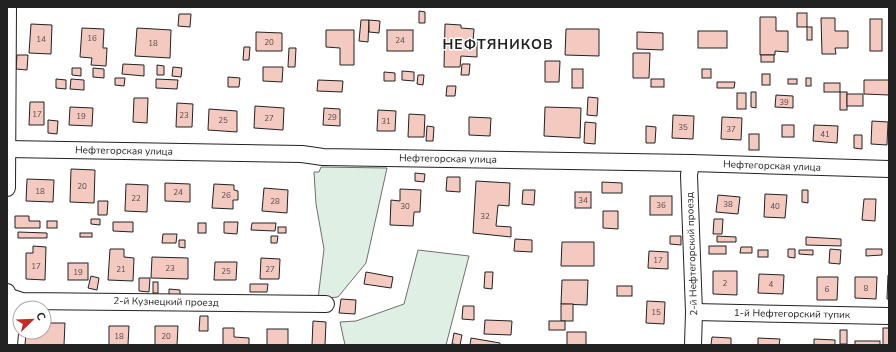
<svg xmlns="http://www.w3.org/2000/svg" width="896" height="352" font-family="'Nunito Sans',sans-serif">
<rect width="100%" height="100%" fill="#fff"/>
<g fill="#e0efe3" stroke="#6f6f6f">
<polygon points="321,167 387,168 366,263 338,297 318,299 324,249 316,204 314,172 319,172"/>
<polygon points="418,250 469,256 446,345 345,345 340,322 356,321 404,304"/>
</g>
<g fill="#f3c9c0" stroke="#222">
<polygon points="419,11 425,12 425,23 419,23"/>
<rect x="797" y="13" width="10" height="14"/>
<polygon points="179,14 191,14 190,27 178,26"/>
<polygon points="760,17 776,17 776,31 788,31 788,52 775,51 775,55 760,55"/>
<polygon points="821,18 835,18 835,31 848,31 848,48 835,48 836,54 822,54"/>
<rect x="870" y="19" width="12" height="32"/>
<polygon points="361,20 369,20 368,42 359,41"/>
<polygon points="369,20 380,21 379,33 369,32"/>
<polygon points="31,24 52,25 51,54 29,53"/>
<polygon points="445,24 461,25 461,28 474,29 473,41 477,41 477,57 461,56 460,67 444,67"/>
<rect x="807" y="27" width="5" height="13"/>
<polygon points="82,28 104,29 103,48 107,48 106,66 91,65 92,58 80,57"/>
<polygon points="137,28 171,30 170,58 135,56"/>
<polygon points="566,29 599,29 599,56 565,55"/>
<polygon points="326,30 354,30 354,65 340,65 340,48 326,47"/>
<rect x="387" y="30" width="26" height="21"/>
<rect x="698" y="31" width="29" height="17"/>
<polygon points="256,32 282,33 282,51 256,51"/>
<polygon points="637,32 663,33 663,50 637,49"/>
<polygon points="244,47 250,47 249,60 243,60"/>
<polygon points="289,48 296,48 295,67 288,67"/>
<polygon points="633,53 650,53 649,78 633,78"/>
<polygon points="17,55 28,55 27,70 16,69"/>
<rect x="761" y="55" width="13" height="7"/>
<polygon points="545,61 560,61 559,82 545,82"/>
<polygon points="123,64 144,65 144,76 122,74"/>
<polygon points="462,64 470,64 469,75 461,75"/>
<polygon points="157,65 164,66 164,75 157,75"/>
<polygon points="173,67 182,68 181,77 172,76"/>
<polygon points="263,67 283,67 282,82 263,81"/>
<polygon points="72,68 81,68 81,76 72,75"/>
<polygon points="93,68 104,69 104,78 93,77"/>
<rect x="572" y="69" width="11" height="19"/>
<rect x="702" y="69" width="9" height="9"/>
<polygon points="402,71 414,72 414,81 402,80"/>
<polygon points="384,72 395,73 395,81 384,81"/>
<rect x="762" y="74" width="8" height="11"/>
<polygon points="418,75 424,75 423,85 417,84"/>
<polygon points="228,77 240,78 239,87 228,87"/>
<polygon points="115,78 125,78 124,86 115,85"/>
<rect x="806" y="78" width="5" height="8"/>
<polygon points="56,79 66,80 66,89 56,88"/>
<polygon points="71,79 84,80 84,90 70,89"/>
<polygon points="156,79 178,80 177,89 156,88"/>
<rect x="651" y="79" width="13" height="8"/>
<rect x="788" y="79" width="9" height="5"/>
<polygon points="318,80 343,81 342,92 317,91"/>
<polygon points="864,80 889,80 889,95 864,94"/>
<polygon points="717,82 735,82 734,88 717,88"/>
<rect x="824" y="83" width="16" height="9"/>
<polygon points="447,86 456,86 455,96 446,96"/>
<polygon points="751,92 756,92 756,108 751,107"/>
<rect x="840" y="92" width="7" height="18"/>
<rect x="737" y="93" width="9" height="16"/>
<rect x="847" y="94" width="16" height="12"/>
<polygon points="776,95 793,96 793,108 775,107"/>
<polygon points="588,97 598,98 597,116 587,115"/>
<polygon points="134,98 148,98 147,123 133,122"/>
<polygon points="30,102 44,102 44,125 29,125"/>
<polygon points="177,103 193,104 192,127 176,127"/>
<polygon points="255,106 284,108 283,130 254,128"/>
<polygon points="70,107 93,108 92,126 69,125"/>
<polygon points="545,107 581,108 580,138 544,136"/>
<polygon points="324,108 340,109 340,126 323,125"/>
<polygon points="209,109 237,111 237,132 208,130"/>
<polygon points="378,110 396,111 395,131 377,131"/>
<polygon points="409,114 425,115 424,137 408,137"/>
<polygon points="673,115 694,116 693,139 672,138"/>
<polygon points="469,117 491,118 490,136 469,135"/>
<polygon points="722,117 742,118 741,140 721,139"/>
<polygon points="48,120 58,121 57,134 48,133"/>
<polygon points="872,121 888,122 887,145 871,144"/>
<polygon points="585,122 596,123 595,144 584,143"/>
<rect x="782" y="125" width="12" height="12"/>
<polygon points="814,125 838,126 837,143 813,141"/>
<polygon points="427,126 434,127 433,141 426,141"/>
<polygon points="646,126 656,127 655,143 646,143"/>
<rect x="749" y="134" width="10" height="16"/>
<polygon points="854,135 862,135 862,149 854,148"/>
<polygon points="71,169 95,170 94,203 70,202"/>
<polygon points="415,173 425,174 424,182 415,181"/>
<polygon points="447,177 460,177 460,192 446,191"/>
<polygon points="27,179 54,180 53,202 26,201"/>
<polygon points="476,181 510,183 509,206 498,205 496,226 511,227 511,237 473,233"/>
<polygon points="602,182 622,183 622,193 602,193"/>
<polygon points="165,183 190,184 190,202 165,201"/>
<polygon points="126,184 148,185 147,212 125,211"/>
<polygon points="214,184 234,185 234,190 238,191 238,200 233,200 233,209 212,208"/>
<polygon points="264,188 288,190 287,213 262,211"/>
<polygon points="400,189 421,190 420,212 414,212 413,226 390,225 391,200 400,201"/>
<polygon points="523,190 535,190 534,205 522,204"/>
<polygon points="802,190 808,190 808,203 802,202"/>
<rect x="575" y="192" width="16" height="16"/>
<polygon points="765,194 787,195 785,218 764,217"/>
<polygon points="718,195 740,197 738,214 716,212"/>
<rect x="650" y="196" width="22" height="19"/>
<polygon points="864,199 876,199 875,221 862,220"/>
<polygon points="98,201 108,201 107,215 98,215"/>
<polygon points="603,211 618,211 618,229 603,228"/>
<polygon points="15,216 29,216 29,221 40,221 40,228 15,228"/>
<polygon points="91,219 100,219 100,225 91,224"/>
<polygon points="714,219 723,219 722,234 713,234"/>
<rect x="47" y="221" width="10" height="7"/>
<polygon points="113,222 133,222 133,232 113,231"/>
<polygon points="224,222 238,222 237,234 224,233"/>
<rect x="198" y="223" width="8" height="10"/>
<polygon points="252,223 276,223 275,231 251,230"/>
<rect x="278" y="227" width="8" height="6"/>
<polygon points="18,232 47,233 47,238 18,238"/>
<rect x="80" y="233" width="12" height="4"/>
<polygon points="163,234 177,234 176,243 162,243"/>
<polygon points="271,236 278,236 277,243 271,243"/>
<polygon points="670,236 681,236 681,245 670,244"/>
<polygon points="717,236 736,237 736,242 717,242"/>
<polygon points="806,237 841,239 841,246 806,245"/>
<polygon points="515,239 532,240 532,252 514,251"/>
<polygon points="179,240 185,240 185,248 179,247"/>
<polygon points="562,242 594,242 594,266 561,266"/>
<polygon points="33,246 46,247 45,280 26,279 26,253 33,253"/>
<rect x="709" y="246" width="17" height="8"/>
<polygon points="741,247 752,247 752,253 740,253"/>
<polygon points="110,249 124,249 124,257 134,258 133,281 108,280"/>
<polygon points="788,249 795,249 795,258 788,257"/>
<polygon points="830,249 841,250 840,264 829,263"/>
<polygon points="866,249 882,249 882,255 866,256"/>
<rect x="758" y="250" width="10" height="7"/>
<polygon points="799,250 813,250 813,255 799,254"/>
<polygon points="649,251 668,252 668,269 648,268"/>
<polygon points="152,257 188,258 188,279 151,278"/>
<polygon points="261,258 280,259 279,279 260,279"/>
<polygon points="215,262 237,262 236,280 214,280"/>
<rect x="68" y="263" width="20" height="17"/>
<polygon points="713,271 737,271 737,295 713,294"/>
<polygon points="366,272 393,277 391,288 364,284"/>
<polygon points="485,272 493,272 492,289 484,288"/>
<polygon points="759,274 784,275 783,294 758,293"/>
<polygon points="888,275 889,275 889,299 887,299"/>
<polygon points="91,276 99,278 97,290 88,288"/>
<polygon points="817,277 838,277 837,300 817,300"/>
<polygon points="855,277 877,277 876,299 855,298"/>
<polygon points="139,278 150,278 149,292 139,291"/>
<polygon points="562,280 588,280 587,305 561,304"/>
<rect x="153" y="282" width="5" height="11"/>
<polygon points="250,284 268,284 267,292 250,292"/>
<rect x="617" y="286" width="15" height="10"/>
<polygon points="169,289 180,290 180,298 169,297"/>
<polygon points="341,299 356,300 355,314 339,313"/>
<polygon points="647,301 665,302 664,324 646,323"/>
<rect x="561" y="304" width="12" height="17"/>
<polygon points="463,306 474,306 474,320 462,319"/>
<polygon points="200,316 208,316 208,331 199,331"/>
<polygon points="485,320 512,321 511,335 484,334"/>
<polygon points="313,321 326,322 325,345 312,345"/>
<rect x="549" y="321" width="16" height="9"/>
<polygon points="44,323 65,323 64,345 25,345 26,332 44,332"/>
<polygon points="109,326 129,326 128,345 109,345"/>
<polygon points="155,326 178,326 177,345 155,345"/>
<polygon points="223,328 234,328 234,337 249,338 249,345 223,345"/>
<rect x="883" y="328" width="6" height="17"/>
<rect x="267" y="329" width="21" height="16"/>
<rect x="840" y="330" width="7" height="14"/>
<rect x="567" y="332" width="19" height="13"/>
<polygon points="454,333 462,335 460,345 452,344"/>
<polygon points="712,337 731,338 731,345 711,345"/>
<polygon points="471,338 500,343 500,345 470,345"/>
<polygon points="758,338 780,339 779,345 758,345"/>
<polygon points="814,339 835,340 835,345 814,345"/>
<rect x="855" y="341" width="25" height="4"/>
</g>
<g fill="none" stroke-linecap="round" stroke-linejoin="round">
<defs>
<g id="minor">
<polyline points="7,149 302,154 323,157 691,163 889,169"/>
<polyline points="691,163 689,175 694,312 693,345"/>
<polyline points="7,188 8,7"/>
<polyline points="7,292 12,309 9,345"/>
<polyline points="7,296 22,301 326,304"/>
<polyline points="694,312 889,316"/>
</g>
</defs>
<use href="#minor" stroke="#222" stroke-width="18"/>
<use href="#minor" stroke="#fff" stroke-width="16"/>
</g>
<g text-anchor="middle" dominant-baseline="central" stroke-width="3" stroke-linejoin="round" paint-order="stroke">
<g font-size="8" fill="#564c4a">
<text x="92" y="38">16</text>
<text x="41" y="39">14</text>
<text x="400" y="40">24</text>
<text x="269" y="42">20</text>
<text x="153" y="43">18</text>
<text x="784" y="102">39</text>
<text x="37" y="114">17</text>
<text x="184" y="115">23</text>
<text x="81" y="116">19</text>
<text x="332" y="117">29</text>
<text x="269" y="118">27</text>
<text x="223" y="120">25</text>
<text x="386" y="121">31</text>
<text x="683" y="127">35</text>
<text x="731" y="129">37</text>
<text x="825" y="134">41</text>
<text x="82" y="186">20</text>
<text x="40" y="191">18</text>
<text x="178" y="192">24</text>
<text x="226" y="195">26</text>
<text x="136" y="198">22</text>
<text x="583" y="200">34</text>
<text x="275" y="201">28</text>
<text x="728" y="204">38</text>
<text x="661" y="205">36</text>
<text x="405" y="206">30</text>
<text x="775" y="206">40</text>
<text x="485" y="216">32</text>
<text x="658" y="260">17</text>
<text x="36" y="266">17</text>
<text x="170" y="268">23</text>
<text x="121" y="269">21</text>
<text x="270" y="269">27</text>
<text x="226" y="271">25</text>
<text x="78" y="272">19</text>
<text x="725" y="283">2</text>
<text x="771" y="284">4</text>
<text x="866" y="288">8</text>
<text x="827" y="289">6</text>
<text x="656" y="312">15</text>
<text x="119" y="336">18</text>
<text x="166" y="336">20</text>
</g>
<g font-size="10" fill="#222" stroke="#fff">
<text transform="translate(124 151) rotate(1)">Нефтегорская улица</text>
<text transform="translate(448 159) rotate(1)">Нефтегорская улица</text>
<text transform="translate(772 166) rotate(2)">Нефтегорская улица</text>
<text transform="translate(692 254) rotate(-92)">2-й Нефтегорский проезд</text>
<text transform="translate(166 302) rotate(1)">2-й Кузнецкий проезд</text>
<text transform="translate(792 314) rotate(1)">1-й Нефтегорский тупик</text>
</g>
<g font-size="14" font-weight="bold" letter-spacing="1" fill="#222" stroke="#fff">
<text x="498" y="44">НЕФТЯНИКОВ</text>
</g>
</g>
<rect width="896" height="352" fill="none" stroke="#222222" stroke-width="16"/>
<g transform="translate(32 320) rotate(67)"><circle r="19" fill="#ffffff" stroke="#a7a7a7"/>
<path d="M0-3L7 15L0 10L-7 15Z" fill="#c62828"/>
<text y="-6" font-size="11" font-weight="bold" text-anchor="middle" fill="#222222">С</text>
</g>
</svg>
